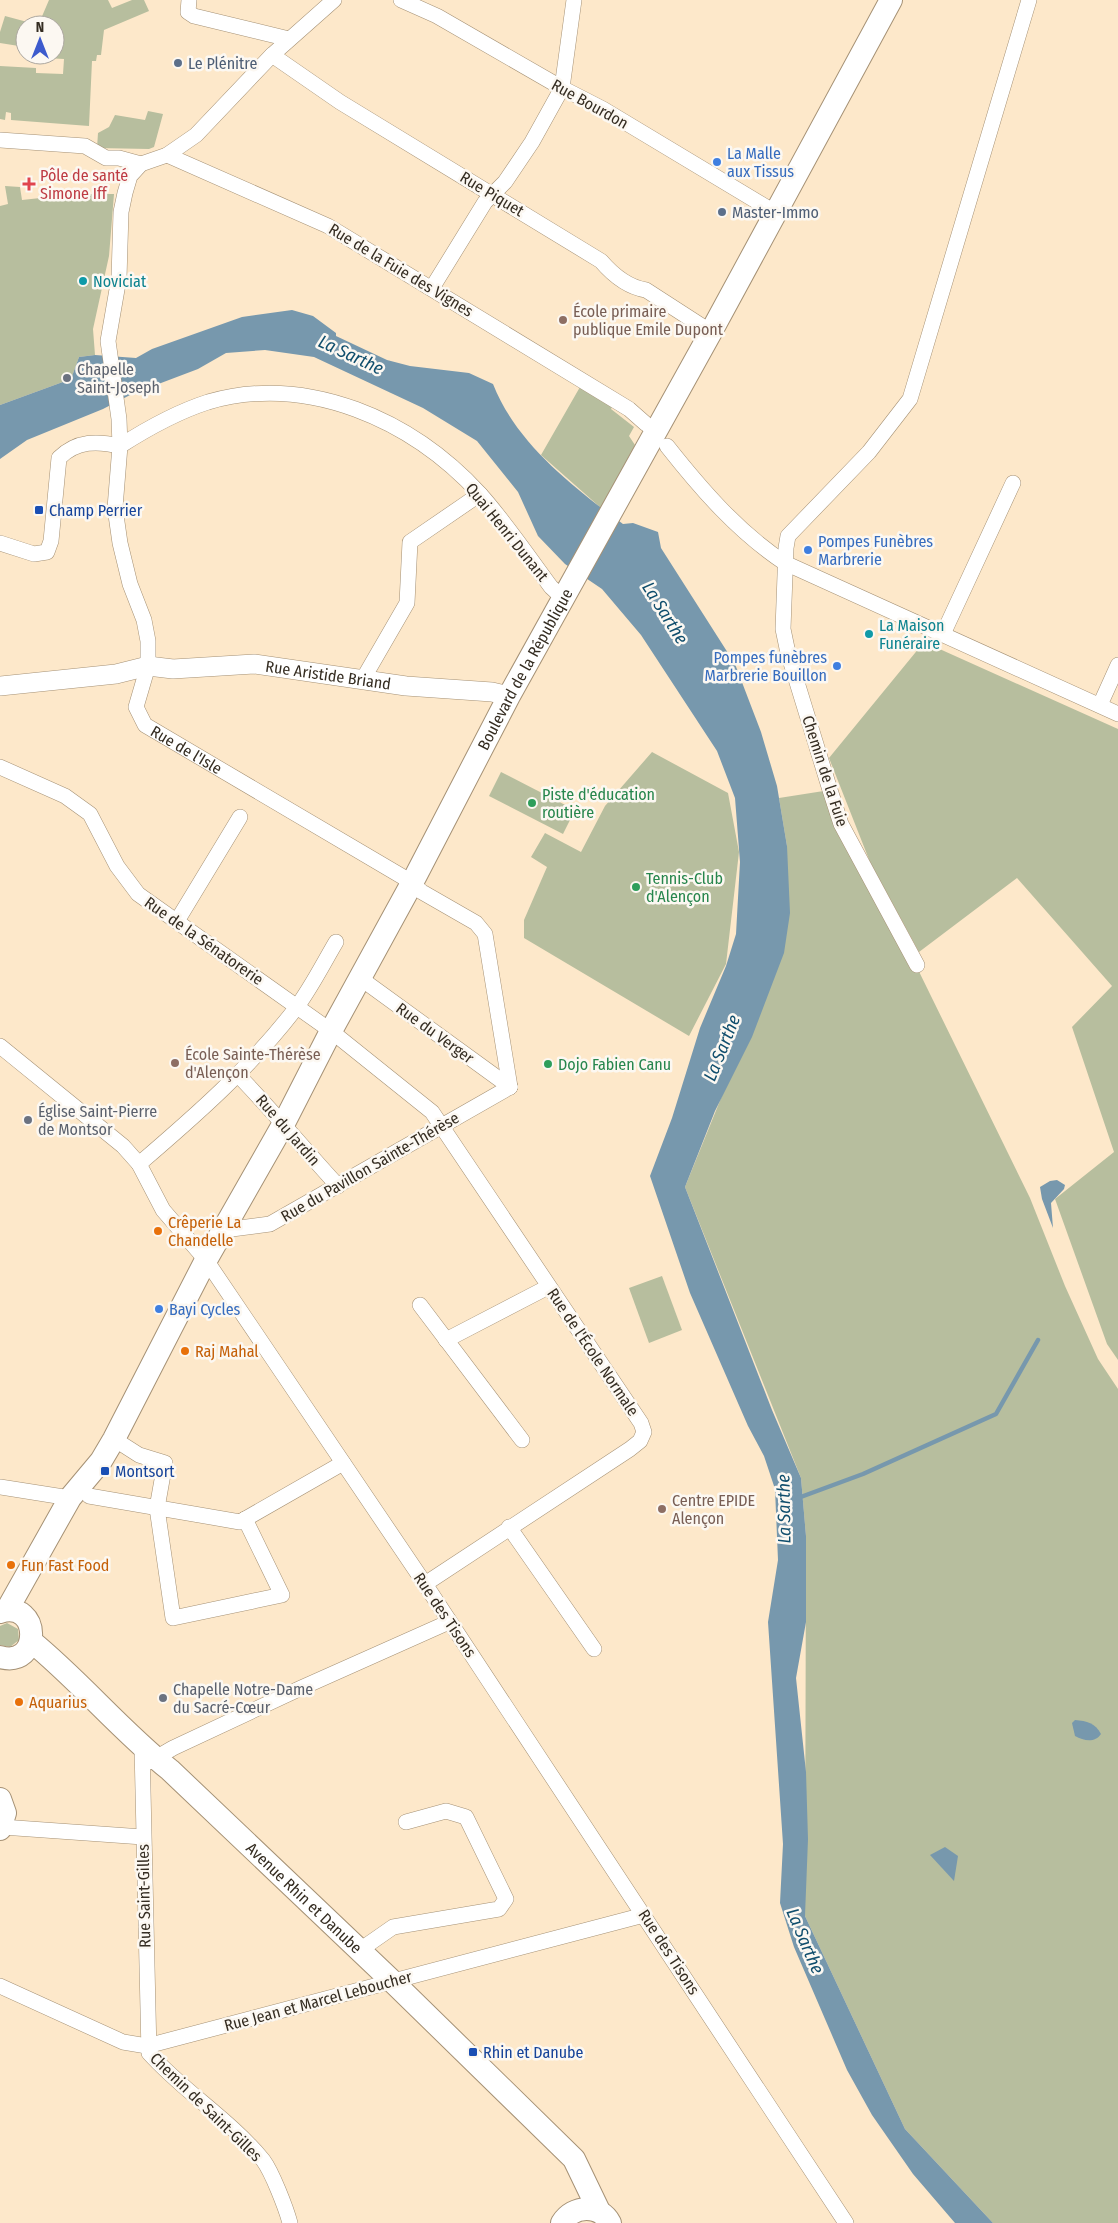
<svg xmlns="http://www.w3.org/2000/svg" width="1118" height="2223" font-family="'Fira Sans Condensed',sans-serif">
<rect width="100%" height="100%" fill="#fde8ca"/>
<g fill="#b7be9e">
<polygon points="49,0 108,0 112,8 132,0 144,0 149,11 104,30 101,55 97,55 96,61 92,61 89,126 11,120 11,113 6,112 5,120 0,119 0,66 36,68 36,73 63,74 64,59 27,57 55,55 55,25 25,25 25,47 0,43 0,32 5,16 31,23 32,20 40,21"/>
<polygon points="148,111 163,114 154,147 149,149 97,148 98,133 109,127 115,115 145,120"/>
<polygon points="5,186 20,187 22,200 77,194 114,194 109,256 93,329 95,355 79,357 71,379 0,405 0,206 8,204"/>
<polygon points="580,387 612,407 611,409 634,427 629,436 635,445 601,508 541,455"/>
<polygon points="924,642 1118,729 1118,1360 1107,1344 1055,1199 1114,1152 1072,1027 1112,986 1017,878 919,952 870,862 829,758"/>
<polygon points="652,752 728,793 739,852 726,964 689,1036 524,938 524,920 547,867 531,857 545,833 581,852 605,806"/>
<polygon points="501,772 575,810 563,834 489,796"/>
<polygon points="830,790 1030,1198 1065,1286 1098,1359 1118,1389 1118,2223 993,2223 905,2129 805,1916 806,1536 801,1478 685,1187 786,938 787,846 779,798"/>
<polygon points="662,1276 682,1330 649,1343 629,1288"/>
<polygon points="7,1623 18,1629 19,1640 10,1647 0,1645 0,1626"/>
</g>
<g fill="#7798ad">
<path d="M292 310 313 316 336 333V336L387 360 410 366 469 373 493 384C516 443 573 487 623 524L633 523 658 532 661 548 735 664 761 732 777 786 787 846 790 913 784 953 752 1037 715 1111 685 1187 772 1410 801 1478 806 1536V1622L796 1678 806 1772 808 1839 805 1916 905 2129 993 2223H955L913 2174 872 2115 847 2070 794 1947 780 1903 783 1844 768 1622 778 1560 775 1489 764 1456 748 1426 690 1293 650 1176 672 1118 700 1028 726 966 736 934 740 862 735 798 717 751 641 635 602 589 565 564 538 536 518 492 477 441 423 408 314 357 265 350 226 353 198 369 132 394 103 409 27 440 0 459V405L71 379 79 357 95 355 136 358 152 349 242 317Z"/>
<polygon points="1057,1180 1065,1185 1064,1189 1051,1203 1053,1228 1042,1199 1040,1187 1050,1181"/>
<path d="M1075 1720C1087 1721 1095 1723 1101 1734 1095 1743 1084 1741 1075 1736L1072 1723Z"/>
<polygon points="945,1847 958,1856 954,1881 930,1855"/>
</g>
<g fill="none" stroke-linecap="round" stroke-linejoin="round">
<polyline stroke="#7798ad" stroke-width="4.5" points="798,1498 863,1474 996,1414 1038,1340"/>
<defs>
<g id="minor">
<polyline points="189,0 188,12 194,16 289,39"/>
<path id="s1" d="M334 0 272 55 196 135 167 155 141 164 130 176 125 193 121 212 119 278 108 341 119 419 120 446 115 508 120 543 130 584 144 620 148 641V666L136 707 145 725 403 877 422 892 476 923 485 934 510 1087"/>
<polyline points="401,0 437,16 562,88 603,109 776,213"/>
<path d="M272 55 340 102 601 261C613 275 627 287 646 290L711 332"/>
<polyline points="0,140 85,146 106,158 119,158 141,164"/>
<polyline points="167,155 328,226 629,409 646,424"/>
<polyline points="432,288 485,202 505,182 532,142 562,88 574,0"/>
<path d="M120 446C148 428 177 412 208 402 308 373 412 420 480 494 506 523 528 556 551 587L563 598"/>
<path d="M667 446C701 489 738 532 785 563L1118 714"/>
<path d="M0 543 34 554 47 552 51 541 59 458C77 440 98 441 120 446"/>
<polyline points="943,634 1013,483"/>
<polyline points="363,679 407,603 410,542 480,494"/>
<polyline points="1100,705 1118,665"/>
<polyline points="0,767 65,796 90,814 117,866 138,894 331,1031 432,1112 641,1423 644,1432 640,1441 630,1449 425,1584"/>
<polyline points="177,921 240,817"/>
<polyline points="917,965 841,824 830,790 788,653 783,629 786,548 788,536 869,452 910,399 1029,0"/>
<polyline points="360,978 510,1087"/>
<polyline points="0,1046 123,1146 139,1164 163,1210 206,1260 425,1584 846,2223"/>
<path d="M238 1075C273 1111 304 1149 338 1186"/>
<path d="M139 1164C195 1116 251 1067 296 1008 311 988 323 964 336 942"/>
<polyline points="224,1230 270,1224 510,1087"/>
<polyline points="420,1305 522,1440"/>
<polyline points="446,1340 548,1287"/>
<polyline points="114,1439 139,1455 165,1463 157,1508 173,1618 282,1595 245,1519"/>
<polyline points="0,1487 70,1498"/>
<polyline points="89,1496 240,1522 343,1463"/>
<polyline points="509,1527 594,1649"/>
<path d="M142 1747 149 2053C184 2092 229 2119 263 2160 272 2172 286 2208 290 2223"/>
<polyline points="149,1762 173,1748 301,1688 449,1622"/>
<polyline points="2,1827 143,1837"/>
<polyline points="360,1950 393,1927 499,1909 506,1899 466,1817 446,1811 406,1822"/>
<polyline points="0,1986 123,2042 147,2046 644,1915"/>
</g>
<g id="tertiary">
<path id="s2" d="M0 686 116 674 148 666 173 669 254 664 406 686 492 692 509 696"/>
</g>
<g id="primary">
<path id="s3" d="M7 1610 70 1498 101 1461 114 1439 206 1260 284 1123 331 1031 412 883 509 696 711 332 891 0"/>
<path d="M0 1612C41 1599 42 1669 0 1657"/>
<path id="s4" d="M31 1641C80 1681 120 1730 170 1770L393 1982 574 2159 599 2211"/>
<polyline points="0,1799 5,1813 0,1829"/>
<path d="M562 2223C573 2205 600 2204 610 2223"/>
</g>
</defs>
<use href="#minor" stroke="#a59175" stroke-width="16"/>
<use href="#tertiary" stroke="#a59175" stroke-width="20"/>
<use href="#primary" stroke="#a59175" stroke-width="24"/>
<use href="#minor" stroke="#fff" stroke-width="15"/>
<use href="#tertiary" stroke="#fff" stroke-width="19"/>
<use href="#primary" stroke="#fff" stroke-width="22"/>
</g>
<g fill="#5c6f8a" stroke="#fcf8f2" stroke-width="2">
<circle cx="178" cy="63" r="5"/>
<circle cx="722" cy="212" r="5"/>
</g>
<g fill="#3f7fe0" stroke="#fcf8f2" stroke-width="2">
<circle cx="717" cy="162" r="5"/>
<circle cx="808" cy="550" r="5"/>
<circle cx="837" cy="666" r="5"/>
<circle cx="159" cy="1309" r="5"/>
</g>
<path fill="#e0444e" stroke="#fcf8f2" stroke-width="2" d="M26.5 176.5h5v5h5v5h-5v5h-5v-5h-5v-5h5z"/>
<g fill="#0f9aa8" stroke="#fcf8f2" stroke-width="2">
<circle cx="83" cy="281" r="5"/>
<circle cx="869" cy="634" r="5"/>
</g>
<g fill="#8d6e63" stroke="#fcf8f2" stroke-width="2">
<circle cx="563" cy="320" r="5"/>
<circle cx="175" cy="1063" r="5"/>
<circle cx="662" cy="1509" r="5"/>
</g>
<g fill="#6b7280" stroke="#fcf8f2" stroke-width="2">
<circle cx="67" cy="378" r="5"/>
<circle cx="28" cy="1120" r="5"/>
<circle cx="163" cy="1698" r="5"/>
</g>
<g fill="#1a4fb4" stroke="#fcf8f2" stroke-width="2">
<rect x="34" y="505" width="10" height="10" rx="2.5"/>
<rect x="100" y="1466" width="10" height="10" rx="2.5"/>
<rect x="468" y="2047" width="10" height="10" rx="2.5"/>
</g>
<g fill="#2e9e5b" stroke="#fcf8f2" stroke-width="2">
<circle cx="532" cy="803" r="5"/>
<circle cx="636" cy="887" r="5"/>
<circle cx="548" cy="1064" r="5"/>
</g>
<g fill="#e8710a" stroke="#fcf8f2" stroke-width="2">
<circle cx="158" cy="1231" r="5"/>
<circle cx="185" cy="1351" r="5"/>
<circle cx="11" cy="1565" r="5"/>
<circle cx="19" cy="1702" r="5"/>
</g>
<g text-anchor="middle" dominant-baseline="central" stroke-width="5" stroke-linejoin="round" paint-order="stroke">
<g font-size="16" fill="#4e5e75" stroke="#fcf8f2" text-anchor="start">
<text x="188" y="63">Le Plénitre</text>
<text x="732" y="212">Master-Immo</text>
</g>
<g font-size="16" fill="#352d22" stroke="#fcf8f2">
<text transform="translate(590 104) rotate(29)">Rue Bourdon</text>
<text transform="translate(492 194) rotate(31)">Rue Piquet</text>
<text transform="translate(401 270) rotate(31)">Rue de la Fuie des Vignes</text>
<text transform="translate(507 532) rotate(51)">Quai Henri Dunant</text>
<text stroke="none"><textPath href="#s3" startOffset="1075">Boulevard de la République</textPath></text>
<text stroke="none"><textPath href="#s2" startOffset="331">Rue Aristide Briand</textPath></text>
<text stroke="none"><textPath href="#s1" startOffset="881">Rue de l'Isle</textPath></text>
<text transform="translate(825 771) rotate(72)">Chemin de la Fuie</text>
<text transform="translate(204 941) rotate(35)">Rue de la Sénatorerie</text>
<text transform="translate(435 1033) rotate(36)">Rue du Verger</text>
<text transform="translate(288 1130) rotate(49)">Rue du Jardin</text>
<text transform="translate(370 1167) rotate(-30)">Rue du Pavillon Sainte-Thérèse</text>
<text transform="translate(593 1352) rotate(56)">Rue de l'École Normale</text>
<text transform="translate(445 1615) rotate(56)">Rue des Tisons</text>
<text transform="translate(144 1896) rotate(-91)">Rue Saint-Gilles</text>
<text stroke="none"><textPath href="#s4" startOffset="375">Avenue Rhin et Danube</textPath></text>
<text transform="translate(669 1952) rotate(57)">Rue des Tisons</text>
<text transform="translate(318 2001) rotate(-15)">Rue Jean et Marcel Leboucher</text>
<text transform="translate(206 2107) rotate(44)">Chemin de Saint-Gilles</text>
</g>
<g font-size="16" fill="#366cbe" stroke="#fcf8f2" text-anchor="start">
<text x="727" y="153">La Malle<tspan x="727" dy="18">aux Tissus</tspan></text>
<text x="818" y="541">Pompes Funèbres<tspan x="818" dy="18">Marbrerie</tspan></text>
<text x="827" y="657" text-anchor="end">Pompes funèbres<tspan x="827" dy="18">Marbrerie Bouillon</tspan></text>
<text x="169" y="1309">Bayi Cycles</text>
</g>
<g font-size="16" fill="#be3a42" stroke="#fcf8f2" text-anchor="start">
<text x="40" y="175">Pôle de santé<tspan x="40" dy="18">Simone Iff</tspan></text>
</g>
<g font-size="16" fill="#0d838f" stroke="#fcf8f2" text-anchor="start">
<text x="93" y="281">Noviciat</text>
<text x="879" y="625">La Maison<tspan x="879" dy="18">Funéraire</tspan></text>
</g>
<g font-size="16" fill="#785e54" stroke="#fcf8f2" text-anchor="start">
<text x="573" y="311">École primaire<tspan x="573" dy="18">publique Emile Dupont</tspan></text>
<text x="185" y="1054">École Sainte-Thérèse<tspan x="185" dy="18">d'Alençon</tspan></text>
<text x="672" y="1500">Centre EPIDE<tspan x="672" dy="18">Alençon</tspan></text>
</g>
<g font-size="16" fill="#5b616d" stroke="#fcf8f2" text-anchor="start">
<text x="77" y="369">Chapelle<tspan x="77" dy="18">Saint-Joseph</tspan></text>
<text x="38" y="1111">Église Saint-Pierre<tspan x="38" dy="18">de Montsor</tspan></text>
<text x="173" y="1689">Chapelle Notre-Dame<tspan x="173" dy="18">du Sacré-Cœur</tspan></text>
</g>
<g font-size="16" fill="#164399" stroke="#fcf8f2" text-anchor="start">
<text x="49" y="510">Champ Perrier</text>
<text x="115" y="1471">Montsort</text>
<text x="483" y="2052">Rhin et Danube</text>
</g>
<g font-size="16" fill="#27864d" stroke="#fcf8f2" text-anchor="start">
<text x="542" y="794">Piste d'éducation<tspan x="542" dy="18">routière</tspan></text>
<text x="646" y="878">Tennis-Club<tspan x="646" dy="18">d'Alençon</tspan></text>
<text x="558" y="1064">Dojo Fabien Canu</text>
</g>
<g font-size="16" fill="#c56008" stroke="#fcf8f2" text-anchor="start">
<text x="168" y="1222">Crêperie La<tspan x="168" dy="18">Chandelle</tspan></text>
<text x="195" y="1351">Raj Mahal</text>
<text x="21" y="1565">Fun Fast Food</text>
<text x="29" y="1702">Aquarius</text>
</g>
<g font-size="18" font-style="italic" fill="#104e6d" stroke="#fcf8f2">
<text transform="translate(351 355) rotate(25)">La Sarthe</text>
<text transform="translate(665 613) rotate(58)">La Sarthe</text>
<text transform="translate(722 1048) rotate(-68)">La Sarthe</text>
<text transform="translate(784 1509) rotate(-91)">La Sarthe</text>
<text transform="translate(805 1941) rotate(67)">La Sarthe</text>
</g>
</g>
<g transform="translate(40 40)"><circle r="24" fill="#fcf8f2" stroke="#aca79f"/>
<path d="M0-4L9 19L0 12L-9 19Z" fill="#3d5bcd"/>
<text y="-8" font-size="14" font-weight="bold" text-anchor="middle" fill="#352d22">N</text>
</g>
</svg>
